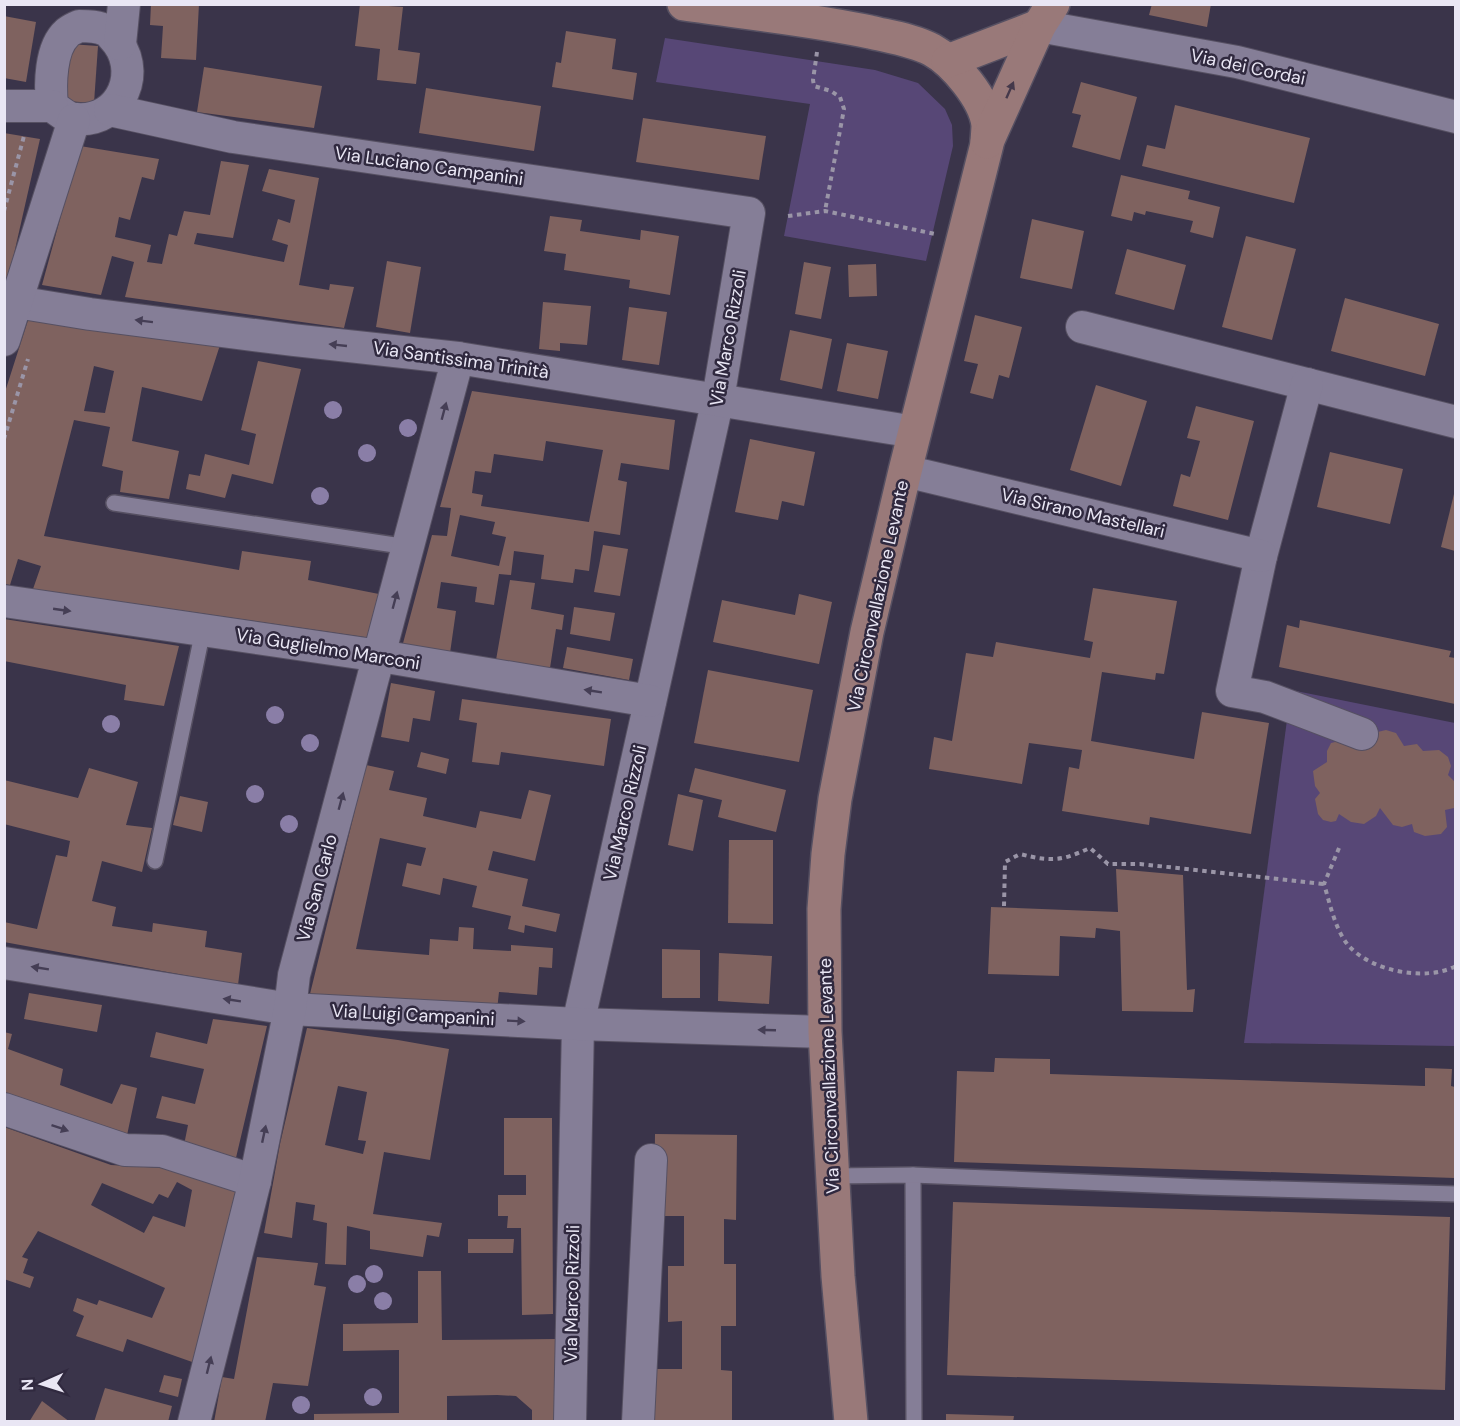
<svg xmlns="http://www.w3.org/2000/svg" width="1460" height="1426" font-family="'DM Sans',sans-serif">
<rect width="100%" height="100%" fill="#3a344a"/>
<g fill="#574776">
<polygon points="665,38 875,70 918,83 945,109 952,125 953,146 926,261 784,236 810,104 656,82"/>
<polygon points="1291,690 1455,723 1455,1046 1244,1043"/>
</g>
<g fill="#7f625f" fill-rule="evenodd">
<polygon points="151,4 199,4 196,60 161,58 163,26 150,25"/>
<polygon points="360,4 403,7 398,50 420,53 416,84 377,80 380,49 355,46"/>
<polygon points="1152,4 1211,4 1207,27 1149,15"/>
<polygon points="4,16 36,22 26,82 4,78"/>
<polygon points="566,31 616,39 612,69 637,73 633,100 552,87 556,62 561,63"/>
<polygon points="70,44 98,46 94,103 66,101"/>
<polygon points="204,67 322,86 314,128 197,112"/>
<polygon points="1081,82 1137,97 1120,160 1072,147 1081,115 1072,113"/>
<polygon points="426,88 541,106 534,151 419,133"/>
<polygon points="1175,105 1310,138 1294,203 1142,166 1147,145 1165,149"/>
<polygon points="643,118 766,136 759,180 636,162"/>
<polygon points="4,133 40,139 7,285 4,285"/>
<polygon points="80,146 159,159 154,180 142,177 130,220 119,217 115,237 151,245 147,262 162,264 169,234 177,236 184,211 210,215 221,161 249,165 233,238 197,233 194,244 284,262 288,245 272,240 278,219 290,223 295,200 262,191 269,169 319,178 299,285 329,290 330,284 354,287 344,328 125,297 134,262 112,256 101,295 42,285"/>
<polygon points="1121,175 1190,191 1188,199 1220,207 1213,238 1190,232 1193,221 1146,211 1145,215 1134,212 1132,221 1111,216"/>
<polygon points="550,216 582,220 580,231 640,240 641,230 679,236 670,295 629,288 630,280 564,270 566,254 544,251"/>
<polygon points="1032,219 1084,231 1072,289 1020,278"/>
<polygon points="1246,236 1296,249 1272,340 1222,327"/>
<polygon points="1127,249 1186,265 1174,310 1115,294"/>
<polygon points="387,261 421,267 410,333 376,327"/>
<polygon points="804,262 831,267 821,319 795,314"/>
<polygon points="876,264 877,296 849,297 848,265"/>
<polygon points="1345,298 1439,324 1425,376 1331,351"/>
<polygon points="543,302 591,306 587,345 560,343 560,351 539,349"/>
<polygon points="629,307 667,312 659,365 622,360"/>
<polygon points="975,315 1022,327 1009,378 999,375 993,399 970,393 978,364 964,361"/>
<path d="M29 317 220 345 202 401 142 387 132 441 179 451 169 499 120 492 123 471 102 466 110 427 74 420 44 536 239 570 242 551 311 561 308 580 384 595 371 638 33 589 41 566 18 559 10 585 4 584V395ZM94 366 114 371 105 413 84 411Z"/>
<polygon points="790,330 832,339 822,389 780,380"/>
<polygon points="847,343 888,351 878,399 837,391"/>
<polygon points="258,361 301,369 273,484 232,474 225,498 186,489 189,474 200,476 205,454 249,465 256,434 241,430"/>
<polygon points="1096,385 1147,401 1121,486 1070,470"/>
<path d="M472 391 675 420 669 470 621 463 618 480 627 482 620 535 594 531 589 571 575 569 573 583 541 579 544 555 514 551 511 575 499 574 494 605 475 602 477 587 441 582 437 608 456 611 450 653 402 647 432 535 447 536 451 508 440 507ZM546 441 603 450 589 522 481 506 483 495 472 493 475 471 491 473 494 454 543 461ZM460 515 495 522 492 534 506 537 499 566 451 556Z"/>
<polygon points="1196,406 1254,421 1228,520 1173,506 1181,474 1190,477 1200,441 1187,438"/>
<polygon points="750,439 815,452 804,506 782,501 778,520 735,512"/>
<polygon points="1330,452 1403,469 1390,524 1317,507"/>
<polygon points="1455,490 1455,551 1441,547"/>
<polygon points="603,545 628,549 620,596 594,592"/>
<polygon points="510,580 535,583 531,609 564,615 562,630 556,629 550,668 496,660"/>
<polygon points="1093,588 1177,601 1164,674 1156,673 1155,680 1102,672 1091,741 1194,759 1202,712 1269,723 1251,834 1150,817 1149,825 1062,811 1069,767 1079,769 1082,750 1029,743 1022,784 929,769 934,737 952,741 966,653 993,657 996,642 1090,658 1093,642 1084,640"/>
<polygon points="799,594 832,602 819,664 713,642 722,600 795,615"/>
<polygon points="574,607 615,613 610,641 570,634"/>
<polygon points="4,619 179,646 164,706 124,700 126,685 4,661"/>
<polygon points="1300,620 1451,651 1449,657 1455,658 1455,704 1279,667 1287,625 1299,628"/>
<polygon points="567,647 633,659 629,680 563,668"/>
<polygon points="708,670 813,690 799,762 694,743"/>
<polygon points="391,683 435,691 430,721 413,718 409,742 381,737"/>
<polygon points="462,699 611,719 604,766 501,752 499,765 472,762 477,723 459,720"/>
<polygon points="1386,730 1396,733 1404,746 1417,744 1423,751 1439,750 1448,757 1451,766 1448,775 1455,782 1455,806 1454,808 1445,810 1447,827 1441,834 1425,836 1414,832 1412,824 1402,827 1393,825 1380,808 1376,816 1364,824 1351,822 1339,814 1336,821 1331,822 1323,820 1318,814 1315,799 1320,793 1315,786 1313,771 1327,762 1327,751 1331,743"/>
<polygon points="421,752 449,759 446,774 417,767"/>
<polygon points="366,765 394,771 389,790 427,798 423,816 476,828 480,811 521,819 529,790 551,795 535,861 493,851 488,870 528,879 522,906 560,914 556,932 525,925 524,933 508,929 511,916 472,907 477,886 443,878 440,895 402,886 407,863 421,866 426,848 380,838 356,949 429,955 430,939 458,941 459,927 474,928 473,949 511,951 511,945 553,948 552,968 539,967 537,995 499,992 497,1010 309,998"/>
<polygon points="89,768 138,782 126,825 152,828 142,872 102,861 92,901 116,907 112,926 152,932 153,923 207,931 205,947 242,953 238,985 4,942 4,922 37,929 56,855 67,857 70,841 4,824 4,780 78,798"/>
<polygon points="695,768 786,790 776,832 718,817 722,800 689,792"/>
<polygon points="678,794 703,800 693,851 668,845"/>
<polygon points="180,796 208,802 202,832 173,825"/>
<polygon points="729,840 773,840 773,924 728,923"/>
<polygon points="1116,869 1183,875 1187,990 1195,989 1193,1012 1122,1011 1120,931 1096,928 1095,938 1060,936 1059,976 988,974 991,907 1118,912"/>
<polygon points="662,949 700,950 700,998 662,998"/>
<polygon points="719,953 772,956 769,1004 718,1001"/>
<polygon points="29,993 102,1005 97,1032 24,1019"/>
<polygon points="213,1019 267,1026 235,1162 183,1150 188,1125 156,1118 162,1096 195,1104 204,1069 150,1057 156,1032 207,1044"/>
<path d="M307 1028 398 1040 449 1049 430 1160 384 1152 373 1214 442 1223 439 1237 427 1235 423 1257 370 1249V1231L347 1226 346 1265 325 1264 327 1223 313 1220 315 1205 296 1202 292 1238 264 1233 280 1144ZM338 1086 367 1092 358 1140 366 1141 363 1154 325 1145Z"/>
<polygon points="4,1032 12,1034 8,1049 63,1069 60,1085 112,1104 121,1084 137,1088 126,1140 4,1094"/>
<polygon points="995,1058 1050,1059 1050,1074 1425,1086 1425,1068 1452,1069 1451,1086 1455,1087 1455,1178 954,1162 957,1071 994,1072"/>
<polygon points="504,1118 552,1118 553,1314 522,1315 521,1228 507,1228 508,1216 498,1216 498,1195 526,1195 526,1175 504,1175"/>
<path d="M4 1127 111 1165 180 1169 238 1189 195 1363 127 1339 123 1352 76 1336 84 1316 73 1311 77 1298 97 1305 99 1300 152 1318 165 1288 38 1231 22 1257 28 1259 23 1273 34 1277 30 1288 4 1279ZM177 1182 192 1190 185 1227 153 1216 144 1233 91 1205 102 1183 153 1204 159 1194 168 1198Z"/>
<polygon points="655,1134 737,1135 736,1220 724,1219 724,1264 736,1264 736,1326 721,1326 721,1370 732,1371 732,1422 643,1422 644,1369 682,1369 682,1321 668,1322 668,1266 684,1266 684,1216 654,1216"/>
<polygon points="953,1202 1450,1217 1445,1390 947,1375"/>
<polygon points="468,1239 514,1239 513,1253 468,1253"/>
<polygon points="257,1257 318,1263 314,1285 326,1287 308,1386 273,1383 265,1422 214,1422 222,1377 234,1379"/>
<polygon points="418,1271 441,1271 442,1340 557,1339 558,1422 532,1422 532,1410 516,1396 497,1395 447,1396 447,1422 314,1422 314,1414 399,1413 399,1350 343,1351 343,1324 418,1323"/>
<polygon points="164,1375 182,1379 178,1397 159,1392"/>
<polygon points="105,1388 172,1406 168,1422 94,1422"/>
<polygon points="42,1401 70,1422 29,1422"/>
<polygon points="946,1414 1014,1416 1013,1422 946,1422"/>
</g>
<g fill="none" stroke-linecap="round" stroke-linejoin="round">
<defs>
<g id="lane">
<polyline points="114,503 408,547"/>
<polyline points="155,861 203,630"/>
<polyline points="913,1175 914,1422"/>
<polyline points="833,1176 913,1175 1202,1187 1456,1194"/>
</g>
<g id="street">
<path d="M79 26C87 26 99 26 107 31 110 32 111 35 113 37 144 69 122 123 76 119 68 119 58 110 52 106 50 85 50 48 67 33 70 30 75 28 79 26Z"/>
<polyline points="1039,26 1237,62 1456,117"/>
<polyline points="120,44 124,4"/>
<polyline points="4,106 52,106"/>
<polyline points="110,110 233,137 749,213 718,399 578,1024 570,1422"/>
<polyline points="4,300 90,314 293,340 458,358 915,432"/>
<polyline points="1082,327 1456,422"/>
<polyline points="4,340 74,120"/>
<polyline points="1307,384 1261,556 1232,691 1265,697 1362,734"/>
<polyline points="905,471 1261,556"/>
<polyline points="4,601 380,656 650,701"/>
<polyline points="4,963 290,1009 578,1024 825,1032"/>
<polyline points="4,1109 125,1150 162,1151 255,1181"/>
<polyline points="194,1422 255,1181 290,1009 294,975 458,358"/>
<polyline points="638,1422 651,1160"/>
</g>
<g id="secondary">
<path d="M684 4C746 13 809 19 870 32 891 37 913 40 932 50 954 62 985 99 988 125 988 131 987 138 987 144L905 471 867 632 835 799 828 854 824 909 825 1032 838 1276 851 1422"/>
<polyline points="948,61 1039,26"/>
<polyline points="987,142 1039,26 1053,4"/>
</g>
</defs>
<use href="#lane" stroke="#565062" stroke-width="18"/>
<use href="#street" stroke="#565062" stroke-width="34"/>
<use href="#secondary" stroke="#565062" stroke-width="36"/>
<g stroke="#9a95a7" stroke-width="4" stroke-dasharray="4.5 4.5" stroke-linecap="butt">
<polyline points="817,52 813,80 814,86 831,91 840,97 844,109 825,211"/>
<polyline points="4,211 24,136"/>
<polyline points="788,216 825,211 935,234"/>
<polyline points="4,439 28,359"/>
<path d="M1339 848 1324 884C1330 904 1335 929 1348 945 1370 971 1425 982 1456 966"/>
<path d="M1004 906 1005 862 1020 854C1052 862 1061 861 1090 848L1108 864H1140L1324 884"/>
</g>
<use href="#lane" stroke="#857e97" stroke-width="15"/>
<use href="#street" stroke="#857e97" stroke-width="32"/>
<use href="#secondary" stroke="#997979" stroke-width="33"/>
</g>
<g fill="#8a7ea7">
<circle cx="333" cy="410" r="9"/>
<circle cx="408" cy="428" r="9"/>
<circle cx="367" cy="453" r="9"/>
<circle cx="320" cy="496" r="9"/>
<circle cx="275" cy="715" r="9"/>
<circle cx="111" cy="724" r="9"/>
<circle cx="310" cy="743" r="9"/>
<circle cx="255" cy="794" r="9"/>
<circle cx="289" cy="824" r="9"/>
<circle cx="374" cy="1274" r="9"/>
<circle cx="357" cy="1284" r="9"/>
<circle cx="383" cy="1301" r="9"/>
<circle cx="373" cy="1397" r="9"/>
<circle cx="301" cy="1405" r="9"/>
</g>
<defs><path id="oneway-solid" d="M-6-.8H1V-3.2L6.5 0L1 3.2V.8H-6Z" transform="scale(1.5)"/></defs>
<use fill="#45394b" href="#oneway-solid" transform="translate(1010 90) rotate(-66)"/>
<g fill="#453e55">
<use href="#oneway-solid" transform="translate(144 321) rotate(-173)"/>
<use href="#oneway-solid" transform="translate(338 345) rotate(-174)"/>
<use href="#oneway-solid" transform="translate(444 411) rotate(-75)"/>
<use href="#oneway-solid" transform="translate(395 600) rotate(-75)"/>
<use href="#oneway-solid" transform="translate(62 610) rotate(8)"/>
<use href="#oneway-solid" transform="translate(593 691) rotate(-171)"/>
<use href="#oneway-solid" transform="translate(341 801) rotate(-75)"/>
<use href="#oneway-solid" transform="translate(40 968) rotate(-171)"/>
<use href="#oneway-solid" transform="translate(232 1000) rotate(-171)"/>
<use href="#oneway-solid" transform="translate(516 1021) rotate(3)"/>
<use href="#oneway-solid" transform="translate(767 1030) rotate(-178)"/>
<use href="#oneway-solid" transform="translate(60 1128) rotate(19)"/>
<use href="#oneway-solid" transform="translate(264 1134) rotate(-78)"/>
<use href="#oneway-solid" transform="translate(209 1365) rotate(-76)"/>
</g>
<g text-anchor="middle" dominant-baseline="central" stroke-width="5" stroke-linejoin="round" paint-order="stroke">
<g font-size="18" fill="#e9e6f4" stroke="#30293f">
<text transform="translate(1248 67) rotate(12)">Via dei Cordai</text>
<text transform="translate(429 166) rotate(8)">Via Luciano Campanini</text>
<text transform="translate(728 338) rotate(-80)">Via Marco Rizzoli</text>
<text transform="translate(461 360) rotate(8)">Via Santissima Trinità</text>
<text transform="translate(1083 513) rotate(13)">Via Sirano Mastellari</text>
<text transform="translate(878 596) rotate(-78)">Via Circonvallazione Levante</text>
<text transform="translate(328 649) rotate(9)">Via Guglielmo Marconi</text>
<text transform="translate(625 813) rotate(-77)">Via Marco Rizzoli</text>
<text transform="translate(317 888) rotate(-75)">Via San Carlo</text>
<text transform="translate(413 1015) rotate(3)">Via Luigi Campanini</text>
<text transform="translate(829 1076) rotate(-92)">Via Circonvallazione Levante</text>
<text transform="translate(572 1294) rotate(-89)">Via Marco Rizzoli</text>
</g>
</g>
<rect width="1460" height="1426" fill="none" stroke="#e9e6f4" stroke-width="12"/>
<g transform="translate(42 1384) rotate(267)" stroke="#30293f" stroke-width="4.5" paint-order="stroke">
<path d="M0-4.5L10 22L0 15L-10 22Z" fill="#e9e6f4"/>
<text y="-9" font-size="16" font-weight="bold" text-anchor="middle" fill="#e9e6f4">N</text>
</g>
</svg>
